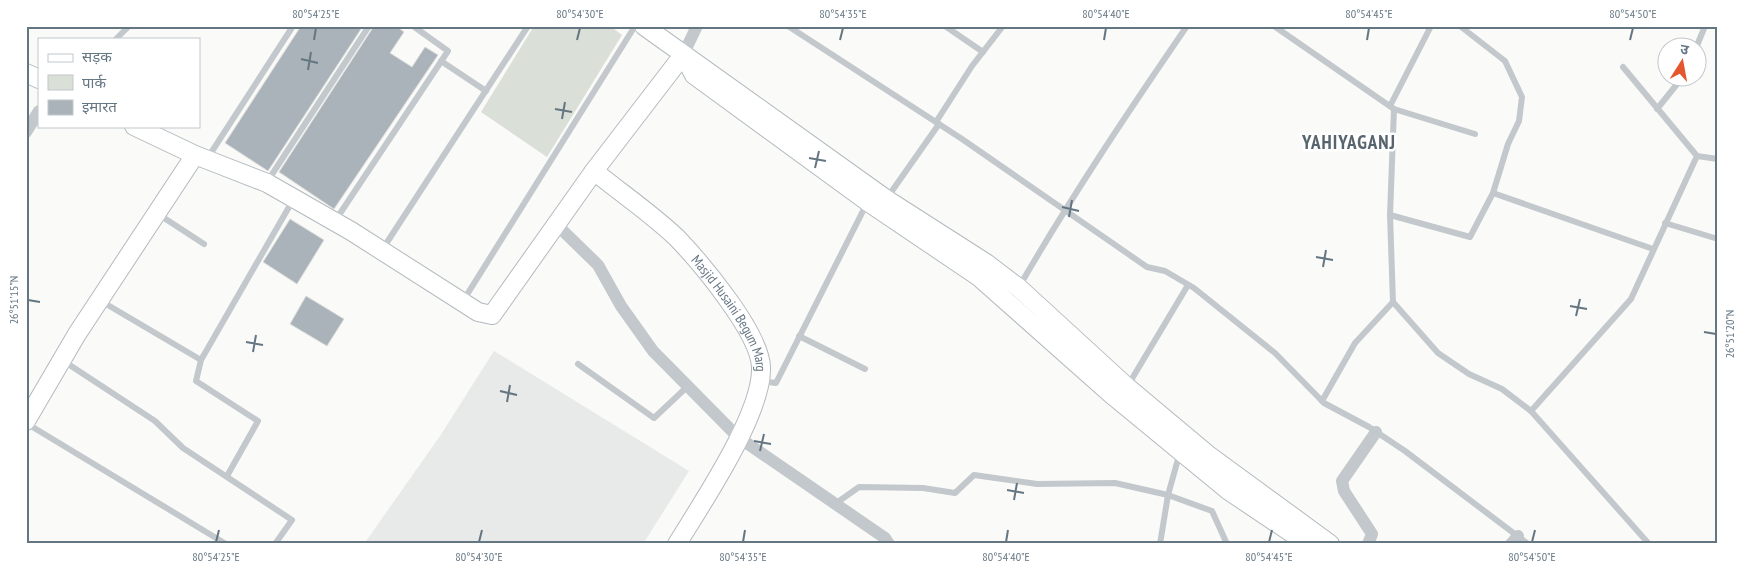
<svg xmlns="http://www.w3.org/2000/svg" width="1744" height="570" font-family="'PT Sans Narrow','Noto Sans Devanagari',sans-serif">
<rect width="100%" height="100%" fill="#fafaf8"/>
<polygon fill="#e8e9e9" points="494,351 689,471 643,544 364,544 440,436"/>
<polygon fill="#dadfd7" points="534,26 610,26 622,35 547,157 481,112"/>
<g fill="#aab3b9" stroke="#dcdcda">
<polygon points="301,26 363,26 268,171 225,143"/>
<polygon points="374,26 396,26 404,32 390,53 412,67 425,47 438,55 334,209 279,172"/>
<polygon points="290,219 324,240 297,284 263,262"/>
<polygon points="306,296 344,319 327,346 290,324"/>
</g>
<g fill="none" stroke-linecap="round" stroke-linejoin="round">
<defs>
<g id="secondary">
<polyline points="644,26 886,199 986,263 1019,288 1127,387 1207,454 1330,544"/>
<polyline points="686,60 694,75 868,202 979,277 1111,394 1229,491 1308,544"/>
<polyline points="26,73 39,79"/>
<polyline points="134,126 195,155 267,183 351,231 478,312 492,315 594,171 683,55"/>
<path id="s1" d="M594 171C621 193 652 214 677 238 701 263 760 333 761 367 763 413 702 503 677 544"/>
<polyline points="26,421 77,334 195,155"/>
</g>
</defs>
<use href="#secondary" stroke="#b3babf" stroke-width="20"/>
<g stroke="#c3c8cc" stroke-width="6">
<polyline points="788,26 962,139 1147,267 1165,271 1194,288 1275,353 1324,403 1369,427 1405,451 1528,544"/>
<polyline points="945,26 983,52"/>
<polyline points="1274,26 1394,109 1475,134"/>
<polyline points="116,39 129,26"/>
<polyline points="1696,48 1705,26"/>
<polyline points="441,61 486,91"/>
<polyline points="1390,106 1431,26"/>
<polyline points="1657,109 1682,78"/>
<polyline points="936,122 972,66 1003,26"/>
<polyline points="1697,156 1718,159"/>
<polyline points="207,159 293,26"/>
<polyline points="267,182 369,26"/>
<polyline points="1493,193 1653,249"/>
<polyline points="887,198 939,124"/>
<polyline points="158,214 204,244"/>
<polyline points="1390,215 1470,237 1493,193 1508,144 1519,121 1522,97 1505,61 1460,26"/>
<polyline points="335,221 448,51 413,26"/>
<polyline points="1665,223 1718,239"/>
<polyline points="382,250 528,26"/>
<path d="M1019 287C1071 197 1128 112 1187 26"/>
<polyline points="101,301 201,360"/>
<polyline points="463,301 635,26"/>
<polyline points="1393,302 1438,353 1469,374 1502,389 1531,411 1649,544"/>
<polyline points="799,336 865,369"/>
<polyline points="62,360 155,421 183,448 292,520 275,544"/>
<polyline points="578,364 654,418 688,386"/>
<polyline points="760,381 776,383 867,203"/>
<polyline points="1127,387 1188,285"/>
<polyline points="1322,401 1355,343 1393,302 1390,215 1394,109"/>
<polyline points="1531,411 1631,299 1697,156 1623,67"/>
<polyline points="26,423 226,544"/>
<polyline points="227,476 258,421 196,381 201,360 293,200"/>
<polyline points="835,504 859,487 923,488 955,493 974,475 1037,484 1115,483 1168,495 1212,511 1227,544"/>
<polyline points="1160,544 1168,495 1180,452"/>
</g>
<g stroke="#c3c8cc" stroke-width="12">
<polyline points="683,55 697,26"/>
<polyline points="26,132 39,111"/>
<polyline points="556,224 598,265 621,306 653,351 738,437 885,538 889,544"/>
<polyline points="1368,544 1372,534 1344,491 1342,481 1376,432"/>
<polyline points="1511,544 1518,536"/>
</g>
<use href="#secondary" stroke="#fff" stroke-width="18"/>
</g>
<path fill="none" stroke="#657683" stroke-width="2" d="M314 40 316 28M577 40 580 28M840 40 843 28M1104 40 1106 28M1367 40 1369 28M1630 40 1633 28M301 59 318 63M308 70 311 52M555 109 572 112M562 119 565 102M809 158 826 161M815 168 819 151M1062 207 1079 211M1069 217 1072 200M1316 257 1333 260M1323 267 1326 250M28 300 40 302M1570 306 1587 309M1576 316 1580 299M1704 332 1716 334M246 342 263 345M253 352 256 335M500 391 517 395M507 402 510 385M754 441 771 444M760 451 764 434M1007 490 1024 493M1014 500 1017 483M216 542 219 530M479 542 482 530M743 542 745 530M1006 542 1008 530M1269 542 1272 530M1532 542 1535 530"/>
<g text-anchor="middle" dominant-baseline="central" stroke-width="5" stroke-linejoin="round" paint-order="stroke">
<g font-size="14" fill="#657683" stroke="#fff">
<text stroke="none"><textPath href="#s1" startOffset="200">Masjid Husaini Begum Marg</textPath></text>
</g>
<g font-size="19" font-weight="bold" letter-spacing="1" fill="#57646e" stroke="#fff">
<text x="1349" y="142">YAHIYAGANJ</text>
</g>
</g>
<rect width="1744" height="570" fill="none" stroke="#ffffff" stroke-width="55"/>
<rect x="38" y="38" width="162" height="90" fill="#ffffff" stroke="#c1c8cd"/>
<rect x="48" y="54" width="25" height="8" fill="#ffffff" stroke="#c1c8cd"/>
<text x="82" y="62" font-size="15" fill="#657683">सड़क</text>
<rect x="48" y="75" width="25" height="15" fill="#dadfd7" stroke="#c1c8cd"/>
<text x="82" y="88" font-size="15" fill="#657683">पार्क</text>
<rect x="48" y="100" width="25" height="15" fill="#aab3b9" stroke="#c1c8cd"/>
<text x="82" y="112" font-size="15" fill="#657683">इमारत</text>
<g transform="translate(1682 62) rotate(11)"><circle r="24" fill="#ffffff" stroke="#c1c8cd"/>
<path d="M0-4L9 19L0 12L-9 19Z" fill="#e4572e"/>
<text y="-8" font-size="14" font-weight="bold" text-anchor="middle" fill="#657683">उ</text>
</g>
<rect x="28" y="28" width="1688" height="514" fill="none" stroke="#657683" stroke-width="2"/>
<g font-size="12" text-anchor="middle" fill="#657683">
<text x="316" y="18">80°54'25"E</text>
<text x="580" y="18">80°54'30"E</text>
<text x="843" y="18">80°54'35"E</text>
<text x="1106" y="18">80°54'40"E</text>
<text x="1369" y="18">80°54'45"E</text>
<text x="1633" y="18">80°54'50"E</text>
<text transform="translate(14 300) rotate(-90)" y="4">26°51'15"N</text>
<text transform="translate(1730 334) rotate(-90)" y="4">26°51'20"N</text>
<text x="216" y="561">80°54'25"E</text>
<text x="479" y="561">80°54'30"E</text>
<text x="743" y="561">80°54'35"E</text>
<text x="1006" y="561">80°54'40"E</text>
<text x="1269" y="561">80°54'45"E</text>
<text x="1532" y="561">80°54'50"E</text>
</g>
</svg>
